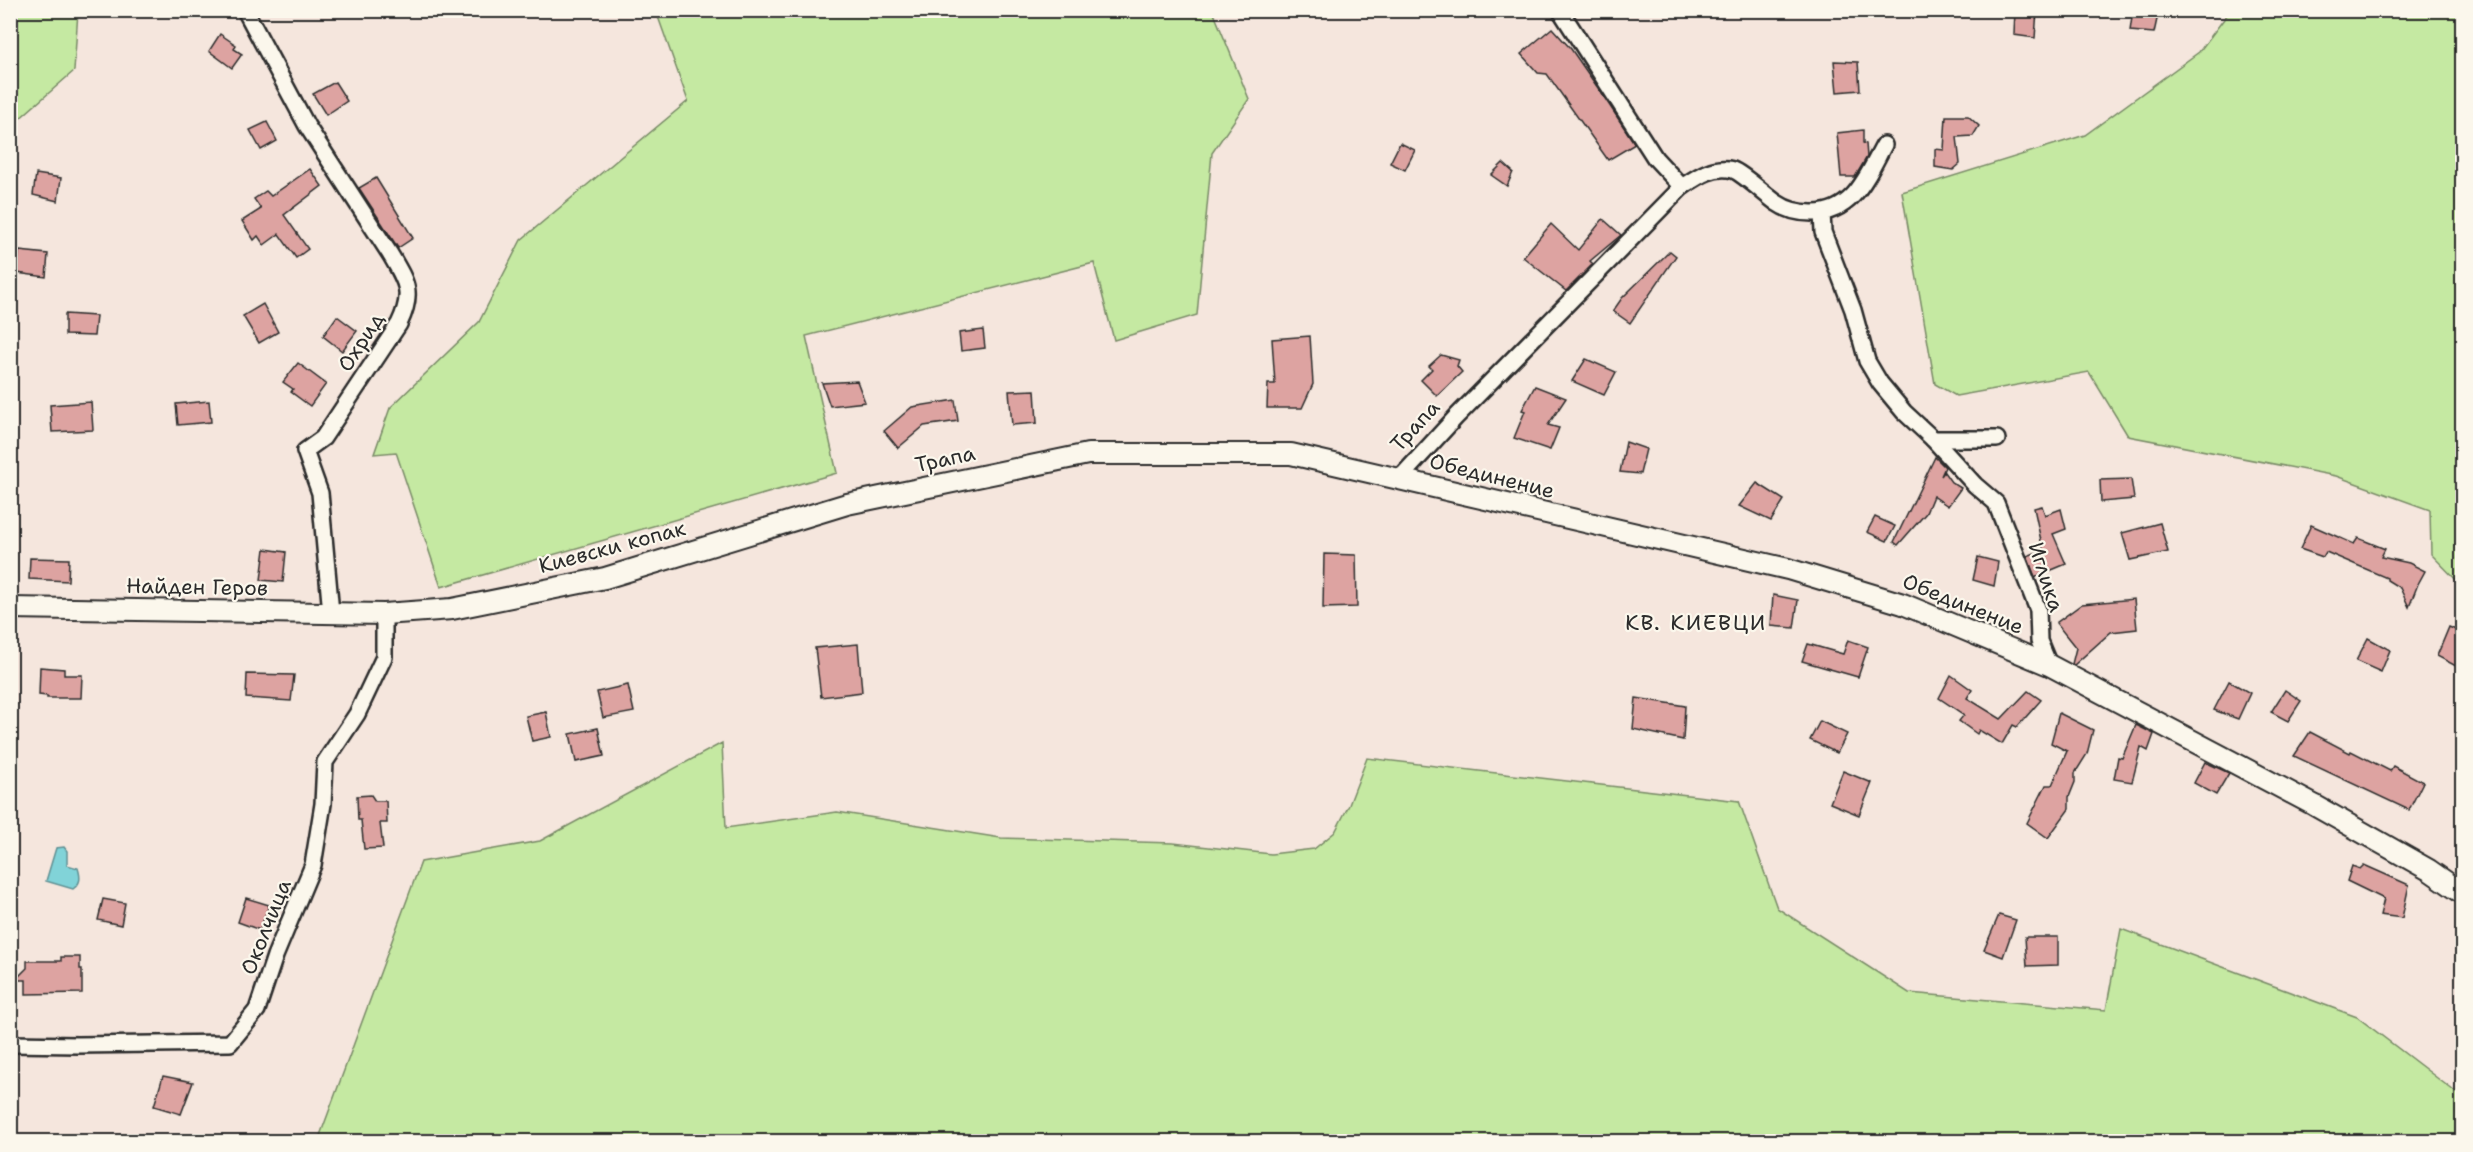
<svg xmlns="http://www.w3.org/2000/svg" width="2473" height="1152" font-family="'Shantell Sans',sans-serif">
<rect width="100%" height="100%" fill="#f5e6dd"/>
<filter id="ink" filterUnits="userSpaceOnUse"><feTurbulence type="fractalNoise" baseFrequency=".0167" numOctaves="2"/><feDisplacementMap in="SourceGraphic" scale="12" xChannelSelector="R" yChannelSelector="G"/><feConvolveMatrix kernelMatrix="1 2 1 2 8 2 1 2 1" color-interpolation-filters="sRGB"/></filter>
<g filter="url(#ink)">
<g fill="#c5e9a2" stroke="#788a66" stroke-width="1.5">
<polygon points="11,10 78,11 74,71 11,126"/>
<polygon points="656,11 1213,11 1249,99 1212,153 1197,315 1114,340 1094,263 806,336 837,473 441,587 396,452 374,454 390,408 479,322 521,240 688,101"/>
<polygon points="2230,11 2462,11 2462,586 2431,554 2430,510 2336,476 2128,436 2089,372 1956,396 1935,384 1902,192 2085,135 2199,52"/>
<polygon points="722,743 726,828 837,812 1001,838 1173,843 1271,854 1314,849 1335,832 1349,805 1367,758 1739,801 1777,908 1909,993 2106,1010 2121,929 2357,1017 2462,1097 2462,1141 318,1141 421,862 540,841"/>
</g>
<path fill="#81d3d8" stroke="#5f9093" stroke-width="1.5" d="M64 847 67 851V865L78 868C81 878 81 883 73 889L46 881 56 848Z"/>
<g fill="#dda3a1" stroke="#2b2b2b" stroke-width="1.5">
<polygon points="2015,10 2037,10 2035,38 2014,35"/>
<polygon points="2133,10 2159,10 2154,33 2130,31"/>
<polygon points="1552,28 1571,49 1598,88 1635,144 1608,160 1547,74 1538,73 1521,54"/>
<polygon points="220,34 236,45 234,49 242,54 232,68 209,51"/>
<polygon points="1834,61 1858,62 1860,90 1837,92"/>
<polygon points="335,82 347,101 326,115 313,94"/>
<polygon points="1946,116 1968,116 1979,126 1973,136 1957,137 1960,164 1953,170 1935,167 1935,149 1944,150"/>
<polygon points="267,122 277,141 261,150 250,130"/>
<polygon points="1863,130 1863,143 1866,144 1867,157 1855,177 1841,177 1837,133"/>
<polygon points="1400,143 1415,150 1405,170 1390,163"/>
<polygon points="1503,163 1513,172 1507,186 1491,175"/>
<polygon points="310,169 322,186 284,215 308,249 296,258 279,234 264,245 258,236 254,240 242,221 261,209 254,199 266,191 271,196"/>
<polygon points="36,174 61,178 58,201 33,195"/>
<polygon points="376,178 413,238 398,248 359,188"/>
<polygon points="1603,219 1621,235 1590,261 1593,264 1566,291 1523,257 1551,224 1578,250"/>
<polygon points="19,251 48,254 46,277 17,273"/>
<polygon points="1670,251 1676,256 1630,323 1613,311 1622,298"/>
<polygon points="263,304 278,332 259,343 243,316"/>
<polygon points="65,314 96,316 94,336 65,335"/>
<polygon points="337,316 357,331 342,351 323,336"/>
<polygon points="983,330 985,348 961,351 959,333"/>
<polygon points="1310,336 1313,384 1302,408 1267,408 1268,384 1275,384 1272,339"/>
<polygon points="1441,355 1459,360 1457,366 1462,372 1437,396 1421,380 1432,369 1429,366"/>
<polygon points="1586,359 1616,372 1604,395 1572,381"/>
<polygon points="298,363 326,384 310,406 291,392 293,389 283,382"/>
<polygon points="857,381 865,402 830,406 822,383"/>
<polygon points="1535,386 1566,398 1548,425 1559,428 1550,450 1514,438 1525,411 1522,410"/>
<polygon points="1035,390 1037,423 1012,425 1009,391"/>
<polygon points="955,400 958,421 924,426 898,448 884,431 912,407"/>
<polygon points="209,401 211,422 178,425 176,404"/>
<polygon points="91,402 93,430 52,432 50,405"/>
<polygon points="1626,442 1646,449 1640,474 1620,472"/>
<polygon points="1935,457 1945,467 1941,476 1944,472 1951,482 1961,488 1948,506 1933,496 1926,513 1898,545 1894,542"/>
<polygon points="2131,479 2134,499 2101,502 2100,480"/>
<polygon points="1757,483 1784,500 1771,521 1739,506"/>
<polygon points="2042,506 2045,515 2061,509 2066,529 2053,534 2066,564 2035,577 2027,556 2043,550 2034,508"/>
<polygon points="1875,517 1895,526 1887,541 1867,532"/>
<polygon points="2160,523 2168,552 2130,560 2122,533"/>
<polygon points="2311,525 2354,544 2358,538 2385,549 2381,557 2409,563 2425,571 2418,584 2409,607 2400,588 2387,580 2387,578 2326,552 2323,557 2300,549"/>
<polygon points="265,549 286,552 283,582 261,580"/>
<polygon points="1324,554 1356,555 1357,607 1323,608"/>
<polygon points="1978,557 1998,562 1994,586 1973,580"/>
<polygon points="30,558 69,559 68,581 29,579"/>
<polygon points="1773,595 1798,600 1794,628 1771,626"/>
<polygon points="2134,599 2137,629 2111,632 2074,665 2072,664 2076,648 2056,623 2082,604"/>
<polygon points="2449,627 2463,633 2463,656 2456,666 2437,656"/>
<polygon points="2368,638 2390,650 2381,672 2356,661"/>
<polygon points="1848,640 1868,647 1858,677 1802,661 1808,644 1843,654"/>
<polygon points="858,644 862,692 821,697 815,648"/>
<polygon points="40,667 64,669 64,675 82,675 81,698 47,698 47,696 39,695"/>
<polygon points="247,674 294,675 291,701 246,698"/>
<polygon points="1951,675 1972,690 1967,698 2001,719 2028,691 2041,700 2017,727 2013,725 2002,744 1979,730 1977,734 1959,721 1964,715 1939,698"/>
<polygon points="2229,681 2250,693 2238,719 2214,710"/>
<polygon points="628,685 634,712 603,718 597,692"/>
<polygon points="2285,690 2301,701 2288,721 2271,712"/>
<polygon points="1636,698 1685,706 1683,740 1633,729"/>
<polygon points="546,712 551,737 532,741 526,716"/>
<polygon points="2059,713 2093,730 2087,754 2075,773 2075,782 2069,797 2069,809 2048,838 2027,823 2046,785 2052,785 2067,751 2051,743"/>
<polygon points="1820,721 1847,734 1837,753 1810,740"/>
<polygon points="2136,725 2154,734 2148,751 2141,747 2132,782 2114,779 2118,757 2122,758"/>
<polygon points="598,728 604,756 576,762 570,734"/>
<polygon points="2310,732 2350,753 2351,751 2390,771 2393,766 2423,782 2409,810 2294,756"/>
<polygon points="2205,762 2229,773 2216,795 2194,783"/>
<polygon points="1843,771 1872,783 1859,815 1830,803"/>
<polygon points="371,795 375,801 386,801 387,823 380,823 383,848 364,849 361,820 358,820 357,796"/>
<polygon points="2364,865 2409,885 2402,918 2380,915 2384,899 2347,881 2352,866 2360,869"/>
<polygon points="246,898 269,905 260,930 238,922"/>
<polygon points="103,899 125,903 121,925 98,920"/>
<polygon points="1999,915 2016,920 2003,957 1984,950"/>
<polygon points="2025,937 2058,937 2058,965 2027,966"/>
<polygon points="61,957 80,957 80,969 82,969 82,993 26,994 26,980 15,980 27,968 27,961 61,961"/>
<polygon points="163,1076 193,1082 181,1114 154,1106"/>
</g>
<g fill="none" stroke-linecap="round" stroke-linejoin="round">
<defs>
<g id="minor">
<path d="M245 10 307 126 390 254C407 283 414 293 399 324L323 438 305 451 320 493 331 613"/>
<polyline points="1560,10 1655,158 1682,187"/>
<polyline points="1822,213 1823,232 1853,310 1867,361 1880,383 1904,412 1933,439 1975,485 1996,503 2038,610 2039,641 2049,665"/>
<polyline points="1933,439 1997,439"/>
<path d="M1400 478 1456 417 1682 187C1697 177 1713 165 1733 170 1742 173 1767 196 1777 203 1787 210 1799 213 1812 213 1853 214 1867 176 1884 145"/>
<polyline points="10,1044 78,1045 230,1043 257,1010 275,956 313,865 323,804 325,762 357,714 384,657 384,614"/>
</g>
<polyline id="tertiary" points="10,608 384,614 452,609 605,578 847,504 1088,454 1291,454 1788,569 1903,604 2049,665 2314,805 2429,870 2462,893"/>
</defs>
<use href="#minor" stroke="#2b2b2b" stroke-width="20"/>
<use href="#tertiary" stroke="#2b2b2b" stroke-width="24"/>
<use href="#minor" stroke="#fbf7ec" stroke-width="15"/>
<use href="#tertiary" stroke="#fbf7ec" stroke-width="20"/>
</g>
</g>
<g text-anchor="middle" dominant-baseline="central" stroke-width="4.5" stroke-linejoin="round" paint-order="stroke">
<g font-size="21" fill="#2b2b2b" stroke="#fbf7ec">
<text transform="translate(361 342) rotate(-57)">Охрид</text>
<text transform="translate(1415 426) rotate(-47)">Трапа</text>
<text transform="translate(945 459) rotate(-12)">Трапа</text>
<text transform="translate(1492 476) rotate(14)">Обединение</text>
<text transform="translate(612 547) rotate(-15)">Киевски копак</text>
<text transform="translate(2046 577) rotate(72)">Иглика</text>
<text transform="translate(197 587) rotate(1)">Найден Геров</text>
<text transform="translate(1963 604) rotate(22)">Обединение</text>
<text transform="translate(266 927) rotate(-68)">Околчица</text>
</g>
<g font-size="22" letter-spacing="1.5" fill="#2b2b2b" stroke="#fbf7ec">
<text x="1696" y="622">КВ. КИЕВЦИ</text>
</g>
</g>
<rect width="2473" height="1152" fill="none" stroke="#fbf7ec" stroke-width="36"/>
<rect x="18" y="18" width="2437" height="1116" fill="none" stroke="#2b2b2b" stroke-width="2" filter="url(#ink)"/>
</svg>
